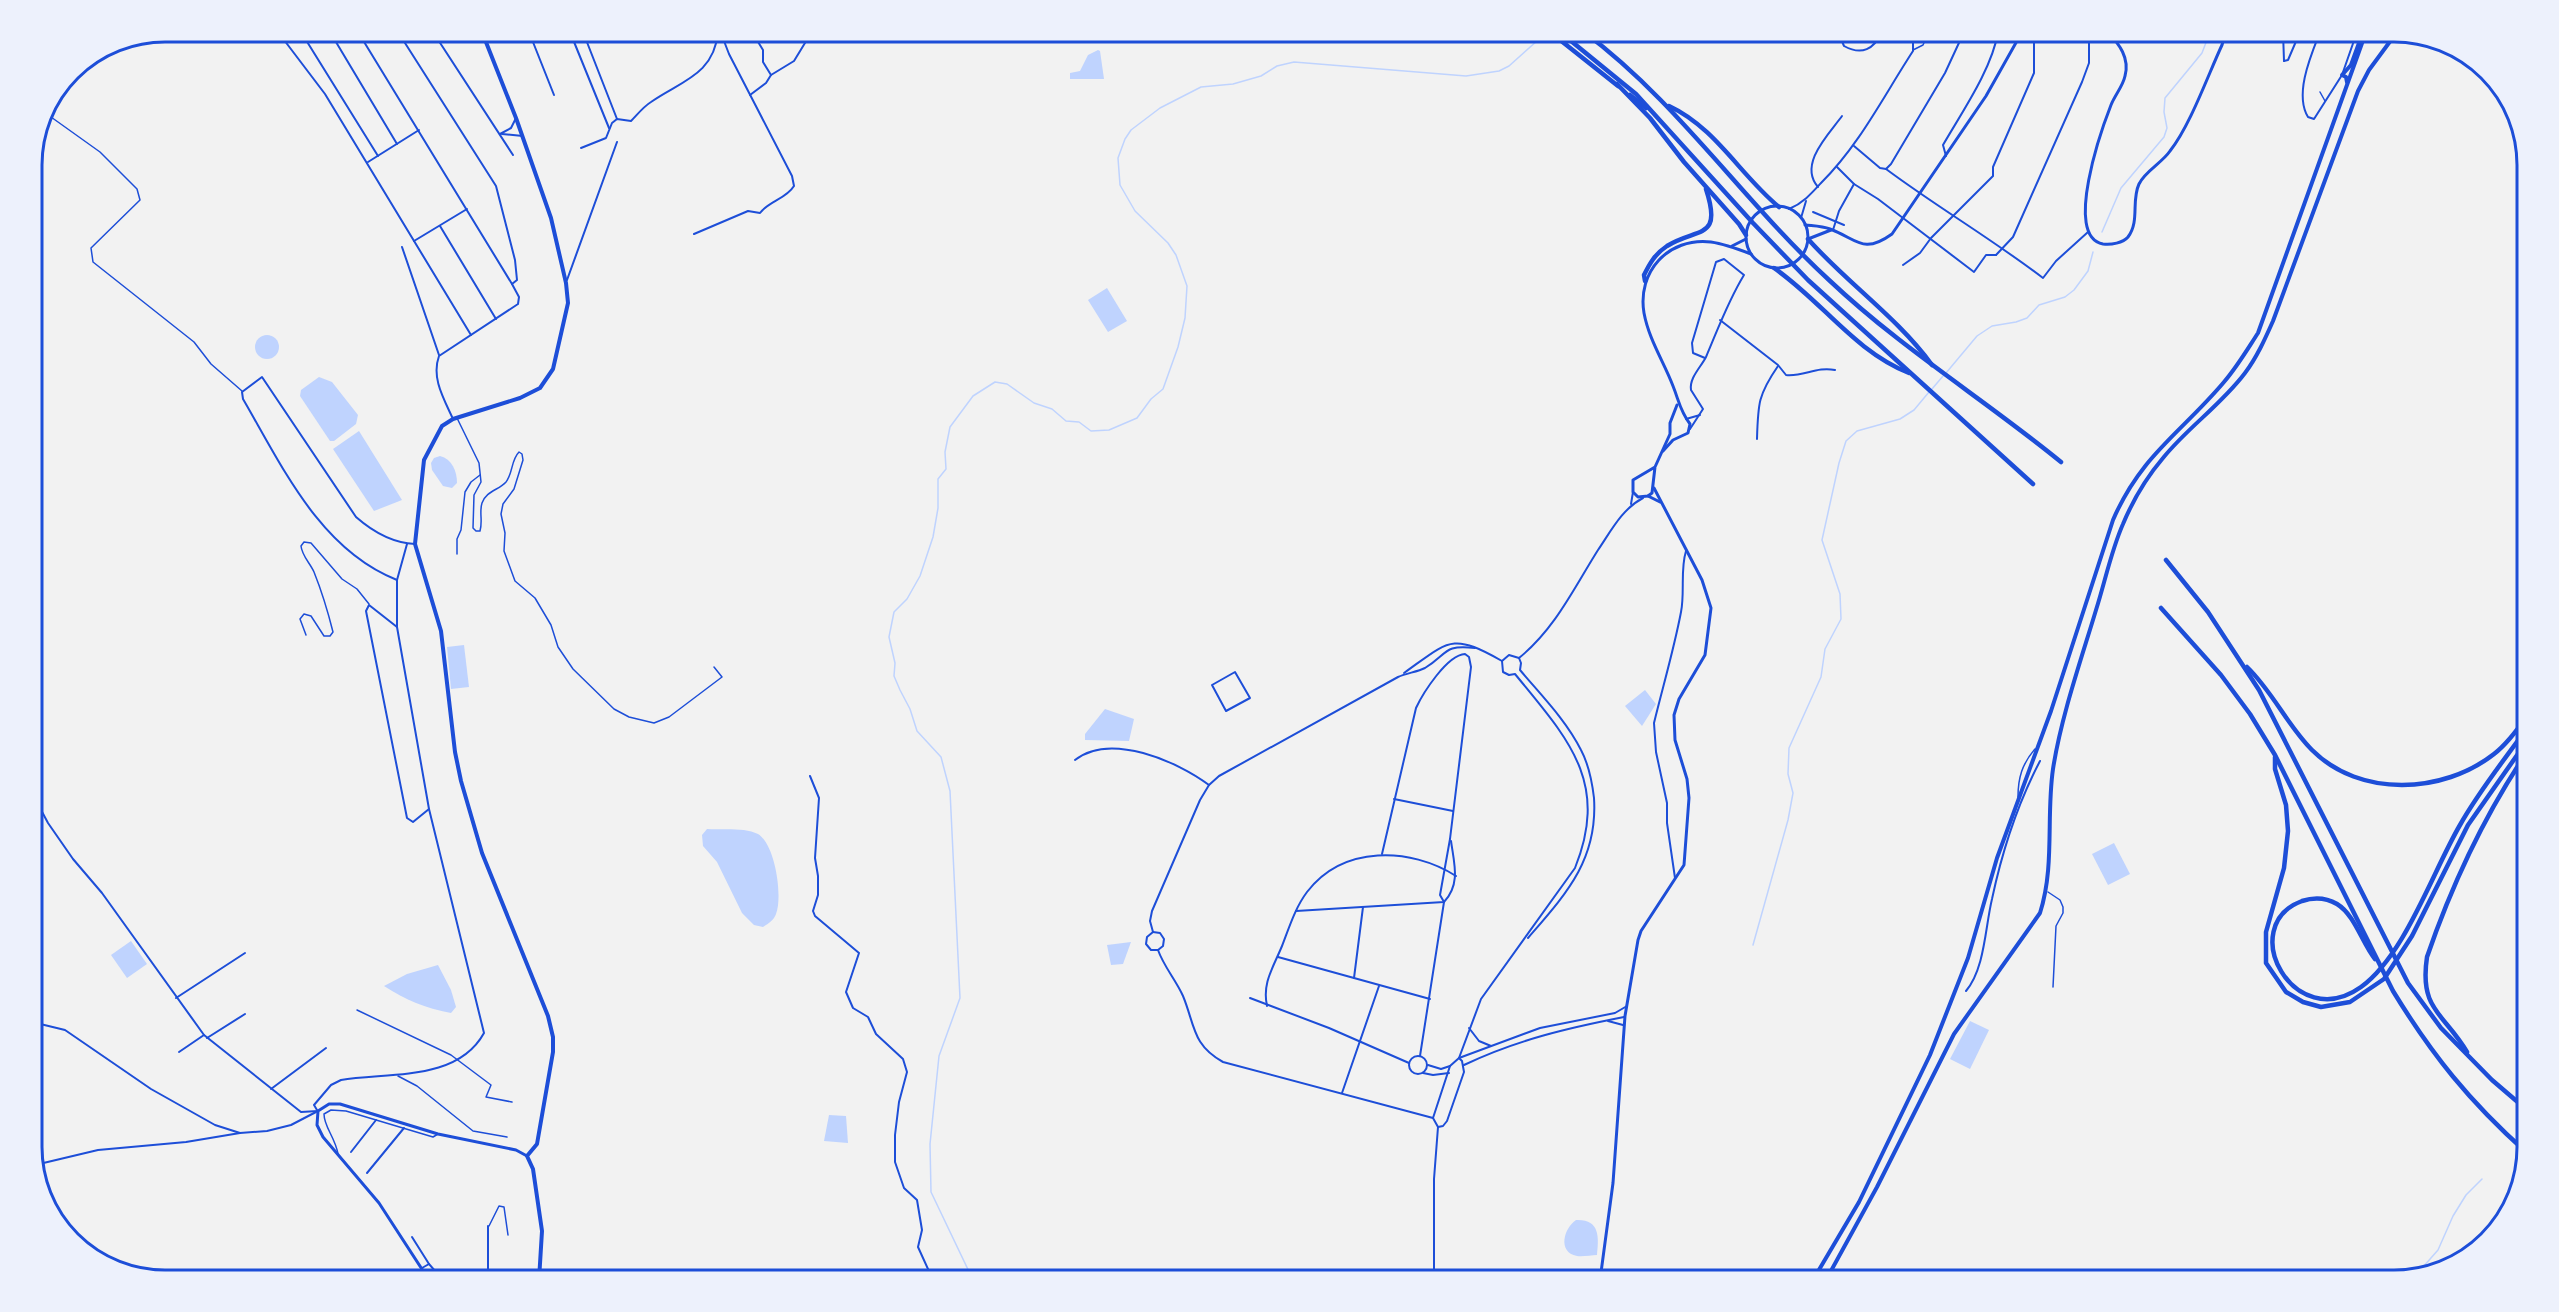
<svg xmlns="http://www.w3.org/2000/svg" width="2559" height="1312" font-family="'Sofia Sans Condensed',sans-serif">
<rect width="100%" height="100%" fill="#f2f2f2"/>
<g fill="#bfd3fe">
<polygon points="1098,50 1100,51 1104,79 1070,79 1070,73 1080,71 1088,55"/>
<polygon points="1107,288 1127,321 1108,332 1088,300"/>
<circle cx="267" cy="347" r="12"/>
<polygon points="319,377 332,382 358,415 356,424 334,441 330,441 300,396 301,390"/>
<polygon points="359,431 402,500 374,511 333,449"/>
<path d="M440 456C452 459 457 471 457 483L452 488 443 486 432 470 431 463 434 458Z"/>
<polygon points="464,645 469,687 451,689 447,647"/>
<polygon points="1645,690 1656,704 1642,726 1625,706"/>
<polygon points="1105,709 1134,719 1129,741 1085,740 1085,734"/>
<path d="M707 829C722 830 745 827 758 834 775 844 783 896 776 914 774 920 769 923 763 927L754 925 742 913 717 862 703 846 702 835Z"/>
<polygon points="2114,843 2130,874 2108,885 2092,854"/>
<polygon points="131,941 147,964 127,978 111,955"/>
<polygon points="1131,942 1123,964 1111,965 1107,945"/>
<path d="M438 965 451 990 456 1007 451 1013C425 1008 406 1000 384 986L407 974Z"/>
<polygon points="1970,1021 1989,1030 1970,1069 1950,1059"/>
<polygon points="829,1115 846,1116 848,1143 824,1141"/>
<path d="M1576 1220C1600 1219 1599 1237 1597 1255 1591 1255 1583 1257 1577 1256 1557 1252 1564 1228 1576 1220Z"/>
</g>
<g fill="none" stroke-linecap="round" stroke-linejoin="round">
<g stroke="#bfd3fe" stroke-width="1.5">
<polyline points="2102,232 2121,188 2164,137 2167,128 2164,112 2165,98 2202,53 2210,32"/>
<polyline points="1946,373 1977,336 1992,326 2016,322 2027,318 2039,305 2065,297 2074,290 2088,271 2093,252"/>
<polyline points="1932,389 1943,376"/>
<polyline points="1753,945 1788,820 1793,793 1788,774 1789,748 1821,677 1825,649 1841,619 1840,594 1822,540 1839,463 1846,441 1857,431 1900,419 1914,410 1929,392"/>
<polyline points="2416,1275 2438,1250 2453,1216 2466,1195 2482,1179"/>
<polyline points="973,1280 931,1192 930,1144 939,1056 960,998 950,791 941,757 917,731 910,709 900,690 894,676 895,663 889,637 894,612 907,599 920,576 933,537 938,508 938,479 946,469 945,452 950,427 973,396 995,382 1007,384 1034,403 1052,409 1066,421 1079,422 1091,431 1109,430 1137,418 1151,399 1163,389 1178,347 1185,318 1187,286 1176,255 1168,243 1135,211 1120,185 1118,158 1125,139 1131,130 1160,108 1201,87 1233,84 1261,76 1277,66 1294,62 1466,76 1499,71 1509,66 1547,32"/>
</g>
<g stroke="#1d4ed8" stroke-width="1.5">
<polyline points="1913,50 1923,45 1929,32"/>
<polyline points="2320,92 2325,101"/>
<polyline points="44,112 100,152 137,189 140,200 91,248 93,262 194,342 211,364 242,391"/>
<path d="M457 418 479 463 481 482 474 495 473 528 476 531H480C483 521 479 512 482 503 486 491 499 490 506 482 513 473 511 460 519 452L522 454 523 460 514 489 503 504 501 514 505 533 504 551 515 581 535 598 551 625 558 647 573 669 614 709 629 717 654 723 669 717 722 677 714 667"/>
<polyline points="457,554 457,539 461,530 465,492 471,482 480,475"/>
<path d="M306 635 300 619 304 614 311 616 324 636H330L333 632C328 612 322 592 314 572 310 563 302 556 301 546L304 542 311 543 342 579 357 589 369 604"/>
<path d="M2018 797C2018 778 2022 764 2035 749"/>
<polyline points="2048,892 2060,900 2063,907 2063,913 2056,926 2053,987"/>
<polyline points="357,1010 451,1055 491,1085 486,1097 512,1102"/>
<polyline points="398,1076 417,1086 473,1131 507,1137"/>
<path d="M338 1154C335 1137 324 1127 324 1114L331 1110 346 1111 433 1137 438 1134"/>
<polyline points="489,1226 499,1206 504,1207 508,1235"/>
</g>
<g stroke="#1d4ed8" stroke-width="2">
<polyline points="1837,167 1854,184 1878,199 1974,272 1986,255 1996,255"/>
<path d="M1886 169C1937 207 1992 239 2043 278L2056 261 2088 232"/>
<polyline points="1813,212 1844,225"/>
<polyline points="1833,230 1839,211 1854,184"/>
<polygon points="1235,672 1250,698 1226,711 1212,685"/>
<polyline points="351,1152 376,1120"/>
<polyline points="367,1173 404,1128"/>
</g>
<g stroke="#1d4ed8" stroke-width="2">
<polyline points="278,32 325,94 471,335"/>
<polyline points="301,32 378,156"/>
<polyline points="330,32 397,144"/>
<polyline points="358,32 512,284 517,280 515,260 496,186 398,32"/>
<polyline points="433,32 513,155"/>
<polyline points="529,32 554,95"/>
<polyline points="570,32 609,128"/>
<polyline points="583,32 617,119"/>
<polyline points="752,32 763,50 763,62 771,75"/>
<path d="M1838 32 1844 46C1862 56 1874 49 1882 32"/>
<polyline points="2283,32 2284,61"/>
<path d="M2320 32C2311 55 2294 94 2308 117L2314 119 2342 75 2357 32"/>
<polyline points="2284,61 2288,60 2300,32"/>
<polyline points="750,95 766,83 771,75 794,61 808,38 815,32"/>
<polyline points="500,134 511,128 516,118"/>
<polyline points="502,134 523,136"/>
<polyline points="1854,146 1880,168 1886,169 1891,164 1945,73 1964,32"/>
<path d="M581 148 606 138 612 123 617 119 631 121C637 115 643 107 651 102 681 81 714 75 718 32"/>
<path d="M1946 156 1943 145C1962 112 1992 69 1998 32"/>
<polyline points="368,162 419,130"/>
<path d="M1818 187C1798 164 1829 134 1842 116"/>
<path d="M1789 209C1803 203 1811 194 1821 183 1860 144 1883 97 1913 51V38L1916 32"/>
<polyline points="1801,218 1806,201"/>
<polyline points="440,226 496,319"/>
<path d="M694 234 748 211 760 213C769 201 786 199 794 186L792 176 729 54 724 41 717 37"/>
<polyline points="414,241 467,209"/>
<polyline points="402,247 439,355"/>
<polyline points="1996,255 2013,237 2082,82 2089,63 2089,32"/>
<polyline points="1903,265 1920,253 1931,238 1993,176 1993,167 2034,73 2034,32"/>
<polyline points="567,280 617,142"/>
<path d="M1720 320 1778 365 1786 375C1803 377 1817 366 1835 370"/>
<path d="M453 419C444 399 431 378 439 356L518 304 519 297 512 284"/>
<polyline points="1686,419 1700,415"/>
<path d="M1690 429 1703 409 1691 390C1689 378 1701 367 1706 357 1718 329 1728 301 1744 275L1724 259 1716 262 1692 343 1693 353 1705 358"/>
<path d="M1757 439C1758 404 1758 395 1778 366"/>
<polyline points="1631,504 1633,492"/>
<path d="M397 580C320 550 282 466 243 399L242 392 262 377 356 517C372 531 393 543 415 544"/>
<polyline points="397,627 369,605 366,611 407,818 413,822 429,809"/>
<path d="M1519 658 1521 663 1520 670C1541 695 1566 720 1581 750 1589 765 1592 781 1594 798 1598 860 1566 894 1528 938"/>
<path d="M1519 658C1555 629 1574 588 1598 550 1611 531 1622 509 1643 498"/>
<polyline points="1502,661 1509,655 1519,658"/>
<path d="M1404 673C1449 641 1451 632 1502 661"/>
<path d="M1075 760C1110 732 1177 761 1209 785"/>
<polyline points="810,776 819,798 815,858 818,876 818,895 813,911 815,916 859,953 846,992 853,1008 868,1017 876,1034 903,1059 907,1072 899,1102 895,1135 895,1162 904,1188 917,1200 922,1230 918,1247 933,1280"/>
<polyline points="32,793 48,823 73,859 102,893 204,1035 301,1112 318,1111"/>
<polyline points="1394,799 1453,811"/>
<path d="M1382 854 1416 708C1423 693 1447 655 1465 654L1469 657 1471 667 1450 839 1440 895 1444 902 1420 1056"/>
<path d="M1675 878 1667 823V803L1656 752 1654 723C1663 686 1674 649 1681 612 1685 592 1680 570 1686 551"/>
<path d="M1296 911 1444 902C1461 884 1454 863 1451 841"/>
<path d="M1153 932 1150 921 1152 911 1200 800 1209 785 1219 776 1398 677C1407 673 1417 672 1425 668 1448 654 1443 644 1475 648"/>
<polyline points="1153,932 1147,937 1146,944 1151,950 1158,950"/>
<polyline points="1153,932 1160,933 1164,939 1163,946 1158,950"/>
<path d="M1158 950C1164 967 1176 980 1183 996 1195 1025 1192 1045 1223 1062L1433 1118"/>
<polyline points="1278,957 1430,999"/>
<polyline points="1354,978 1363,907"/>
<path d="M1966 991C1985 968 1985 928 1992 899 2002 852 2018 803 2040 761"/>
<polyline points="176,998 245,953"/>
<polyline points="1250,998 1329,1028 1409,1063"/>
<path d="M1267 1006C1262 983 1273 968 1282 946 1289 928 1295 908 1307 892 1343 845 1410 847 1456 876"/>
<polyline points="1608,1021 1623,1025"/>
<polyline points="32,1022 65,1030 151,1089 215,1125 240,1133 267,1131 291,1125 316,1112"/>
<polyline points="1469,1028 1479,1041 1491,1046"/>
<polyline points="207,1038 245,1014"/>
<polyline points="179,1052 204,1035"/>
<circle cx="1418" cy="1065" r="9"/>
<polyline points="1459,1058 1540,1028 1615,1013 1627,1006"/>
<polyline points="1428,1065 1441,1069 1450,1066"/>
<path d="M1464 1065C1516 1040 1568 1028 1624 1017"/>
<polyline points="1423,1073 1433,1075 1449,1073"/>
<polyline points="271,1089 326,1048"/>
<polyline points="1342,1093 1379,986"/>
<path d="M317 1110 314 1105 331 1085 341 1080C388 1072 457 1082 484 1033L429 809 397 627V580L407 544"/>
<polyline points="1438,1127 1443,1126 1447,1121 1464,1072 1462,1061 1459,1058"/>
<polyline points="35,1165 98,1150 186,1142 240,1133"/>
<polyline points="488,1226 488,1280"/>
<polyline points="412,1237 429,1264"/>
<polyline points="422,1268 429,1264 443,1280"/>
<path d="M1434 1280V1179L1438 1127 1433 1118 1450 1066 1459 1058 1481 999 1575 868C1610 781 1567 738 1515 674L1509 675 1503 672 1502 661"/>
</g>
<g stroke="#1d4ed8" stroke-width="3">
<path d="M2108 32C2119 44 2130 58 2125 76 2123 86 2115 95 2111 105 2102 128 2063 237 2103 244 2111 245 2123 243 2128 237 2140 221 2131 201 2139 184 2145 171 2162 163 2170 151 2190 126 2208 75 2222 45L2226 32"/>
<circle cx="1777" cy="237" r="31"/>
<path d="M1805 225C1814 226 1822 226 1830 229 1857 239 1863 255 1892 234L1986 96 2022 32"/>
<polyline points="1808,239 1831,230"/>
<polyline points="1732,246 1746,239"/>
<path d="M1663 451 1673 440 1688 433 1690 424C1680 411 1679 401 1673 386 1664 362 1649 340 1644 313 1637 272 1668 237 1711 242 1725 244 1738 249 1751 254"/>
<polyline points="1655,467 1633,480 1633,492 1638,497 1648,496 1652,493 1655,467 1670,434 1670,423 1677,405"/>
<polyline points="1648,496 1660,502"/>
<polyline points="429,1280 379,1203 323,1137 317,1125 318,1111 329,1104 340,1104 438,1134 516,1150 527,1156"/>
<polyline points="1600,1280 1613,1183 1625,1016 1638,940 1641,931 1684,865 1689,798 1687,779 1675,740 1674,715 1679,699 1705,655 1711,608 1702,580 1654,488"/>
</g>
<g stroke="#1d4ed8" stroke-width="4">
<polyline points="482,32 516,118 551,218 566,283 568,303 553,369 540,388 520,398 453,419 442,426 424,460 415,544 441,631 455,752 461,781 482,853 548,1016 553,1037 553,1052 537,1144 527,1156 533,1169 542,1231 539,1280"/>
<polyline points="2347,82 2346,77 2342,75 2351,65 2363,32"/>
<path d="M1813 1280 1859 1202 1930 1055 1968 958 1997 858 2051 711 2113 520C2141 455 2181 433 2224 382 2237 367 2247 350 2258 333L2366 32"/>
<path d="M1826 1280 1877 1187 1954 1034 2040 913C2055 866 2046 817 2053 769 2061 717 2081 660 2096 610 2105 582 2111 551 2123 524 2133 500 2146 478 2163 458 2188 427 2221 405 2245 373 2257 357 2265 339 2273 321L2358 91 2369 70 2397 32"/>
</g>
<g stroke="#1d4ed8" stroke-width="4.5">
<polyline points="1550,32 1618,86"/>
<polyline points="1560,32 1636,94 1753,223 1808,280 2033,484"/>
<path d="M1584 32C1678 102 1743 201 1829 280 1902 349 1984 399 2061 462"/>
<polyline points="1617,84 1650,118 1684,162 1739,224 1746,235"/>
<polyline points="1630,95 1646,108"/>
<path d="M1669 106C1716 128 1740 175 1779 207"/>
<path d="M1808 239C1847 283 1897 317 1932 365"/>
<path d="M1774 268C1822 301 1854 351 1909 373"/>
<path d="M1645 281 1644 275C1650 263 1655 254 1667 246 1697 227 1723 241 1706 189"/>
<polyline points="2166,560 2208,612 2259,690 2408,983 2441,1028 2492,1080 2527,1110"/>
<path d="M2161 608 2221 675 2250 714 2275 755 2393 991C2432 1055 2470 1102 2526 1152"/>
<path d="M2247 667C2273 692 2287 725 2312 750 2360 798 2443 794 2494 754 2507 744 2518 729 2527 716"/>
<polyline points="2275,757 2275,769 2286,805 2288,831 2284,868 2266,932 2266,963 2286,992 2303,1002 2321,1007 2350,1002 2384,979 2412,936 2468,825 2527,741"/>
<path d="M2375 959C2362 943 2355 915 2337 904 2325 897 2314 897 2302 901 2235 926 2294 1035 2361 987 2405 955 2432 873 2460 825 2479 791 2505 759 2527 728"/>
<path d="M2467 1052C2444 1013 2419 1010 2427 957 2452 884 2484 816 2527 752"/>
</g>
</g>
<path d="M0 0H2559V1312H0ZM165 42H2394A123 123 0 0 1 2517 165V1147A123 123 0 0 1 2394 1270H165A123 123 0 0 1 42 1147V165A123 123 0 0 1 165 42Z" fill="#edf1fc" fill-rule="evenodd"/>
<path fill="none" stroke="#1d4ed8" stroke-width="3" d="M165 42H2394A123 123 0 0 1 2517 165V1147A123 123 0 0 1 2394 1270H165A123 123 0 0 1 42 1147V165A123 123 0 0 1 165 42Z"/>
</svg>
